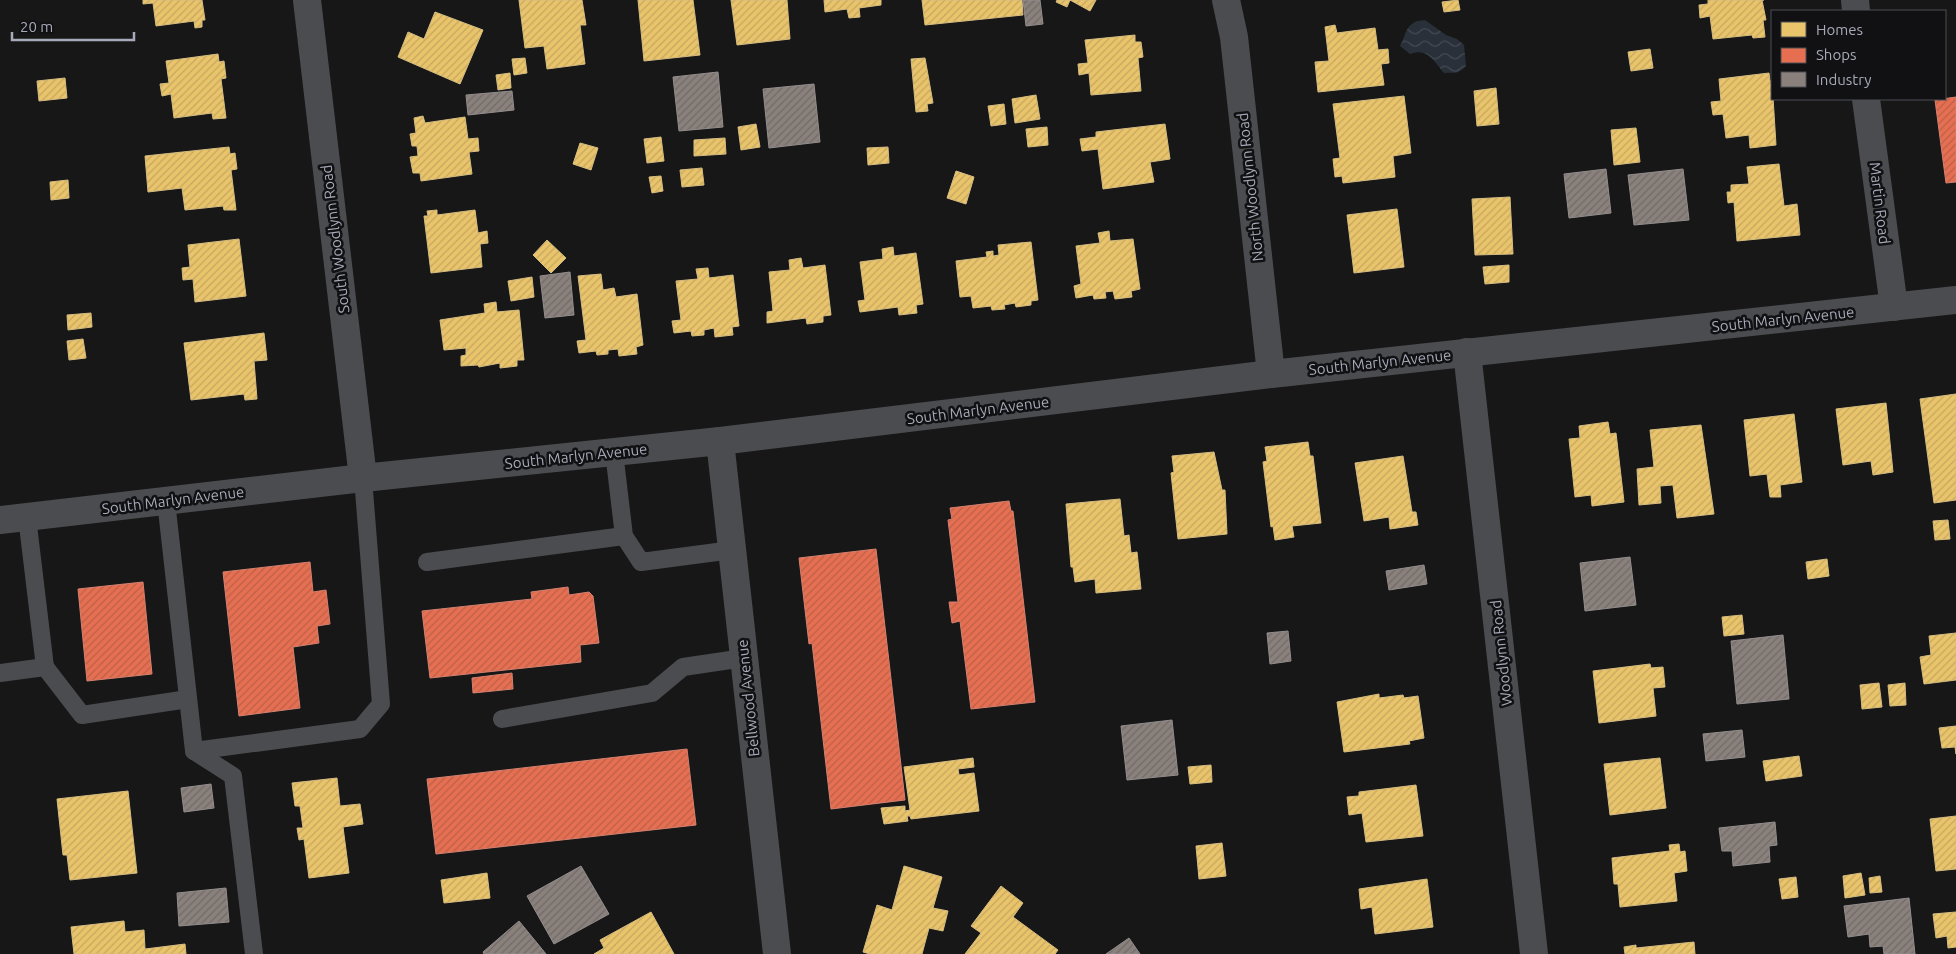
<svg xmlns="http://www.w3.org/2000/svg" width="1956" height="954" font-family="Ubuntu,sans-serif">
<defs>
<pattern id="water-waves" width="16" height="10" patternUnits="userSpaceOnUse" patternTransform="scale(1.25)"><rect width="16" height="10" fill="#293039"/><path d="M0 5q4-4 8 0t8 0" fill="none" stroke="#454b54"/></pattern>
<pattern id="homes-hatch" width="6" height="6" patternUnits="userSpaceOnUse" patternTransform="scale(1.25)"><rect width="6" height="6" fill="#e9c46a"/><path d="M-1 1l2-2M0 6l6-6M5 7l2-2" fill="none" stroke="#c4a760"/></pattern>
<pattern id="shops-hatch" width="6" height="6" patternUnits="userSpaceOnUse" patternTransform="scale(1.25)"><rect width="6" height="6" fill="#e76f51"/><path d="M-1 1l2-2M0 6l6-6M5 7l2-2" fill="none" stroke="#ba604a"/></pattern>
<pattern id="industry-hatch" width="6" height="6" patternUnits="userSpaceOnUse" patternTransform="scale(1.25)"><rect width="6" height="6" fill="#8a817c"/><path d="M-1 1l2-2M0 6l6-6M5 7l2-2" fill="none" stroke="#706a67"/></pattern>
</defs>
<rect width="100%" height="100%" fill="#171717"/>
<path fill="url(#water-waves)" d="M1425 20 1446 35 1457 39 1464 45 1466 66C1458 75 1454 72 1444 73 1434 61 1427 47 1410 54L1400 46C1408 31 1405 22 1425 20Z"/>
<g fill="url(#homes-hatch)" stroke="#d5bc81">
<polygon points="143,0 202,0 205,20 202,20 202,27 195,28 194,21 156,26 153,3 143,4"/>
<polygon points="519,0 582,0 586,25 580,25 585,64 547,69 544,46 525,48"/>
<polygon points="638,0 693,0 700,55 644,61"/>
<polygon points="731,0 787,0 790,39 737,45"/>
<polygon points="824,0 881,0 881,5 859,8 860,17 849,18 847,9 825,12"/>
<polygon points="922,0 1022,0 1023,15 925,25"/>
<polygon points="1057,0 1096,0 1090,11 1070,0 1067,7 1056,2"/>
<polygon points="1458,0 1460,10 1444,12 1442,2"/>
<polygon points="1708,0 1764,0 1762,0 1766,20 1763,20 1765,37 1753,38 1752,35 1713,39 1710,16 1700,18 1699,5 1708,4"/>
<polygon points="435,12 483,30 460,84 398,57 408,32 424,39"/>
<polygon points="1335,25 1337,33 1375,28 1378,50 1388,49 1389,63 1381,64 1384,85 1318,92 1315,62 1329,61 1325,27"/>
<polygon points="1135,35 1135,42 1141,42 1143,57 1138,58 1141,91 1091,95 1089,73 1079,75 1078,64 1088,63 1085,40"/>
<polygon points="1650,49 1653,68 1631,71 1628,52"/>
<polygon points="218,54 219,62 224,61 226,78 221,79 226,118 213,119 212,113 174,118 171,94 162,96 160,84 169,83 166,61"/>
<polygon points="525,58 527,73 514,75 512,59"/>
<polygon points="925,58 933,103 927,104 928,111 916,112 911,59"/>
<polygon points="510,73 511,88 498,90 496,75"/>
<polygon points="1769,73 1770,81 1772,81 1776,145 1750,148 1749,135 1726,138 1723,114 1713,115 1711,102 1721,101 1719,79"/>
<polygon points="65,78 67,98 39,101 37,81"/>
<polygon points="1496,88 1499,124 1477,126 1474,91"/>
<polygon points="1036,95 1040,119 1015,123 1012,99"/>
<polygon points="1404,96 1411,153 1393,156 1395,177 1343,183 1342,176 1335,177 1333,159 1340,158 1333,104"/>
<polygon points="1004,104 1006,124 991,126 988,106"/>
<polygon points="423,116 425,123 465,117 468,139 478,138 479,151 469,152 472,174 421,181 420,173 413,173 410,157 418,156 417,146 412,146 410,134 416,133 414,118"/>
<polygon points="756,124 760,147 741,150 738,127"/>
<polygon points="1165,124 1170,159 1150,162 1154,182 1103,189 1098,149 1082,151 1080,139 1096,137 1096,132"/>
<polygon points="1047,127 1048,145 1028,147 1026,129"/>
<polygon points="1636,128 1640,162 1614,165 1611,130"/>
<polygon points="661,137 664,161 647,163 644,139"/>
<polygon points="725,138 726,154 694,156 694,140"/>
<polygon points="580,143 598,148 591,170 573,164"/>
<polygon points="229,147 230,154 235,153 237,169 231,170 236,210 224,210 223,206 185,210 182,188 148,192 145,156"/>
<polygon points="888,147 889,163 868,165 867,148"/>
<polygon points="1779,164 1784,206 1797,204 1800,235 1737,241 1734,202 1728,203 1727,192 1731,192 1731,185 1749,184 1747,167"/>
<polygon points="702,168 704,185 682,187 680,170"/>
<polygon points="956,171 974,177 966,204 947,198"/>
<polygon points="661,176 663,191 652,193 649,177"/>
<polygon points="68,180 69,198 51,200 50,182"/>
<polygon points="1510,197 1513,254 1475,255 1472,199"/>
<polygon points="1397,209 1404,267 1354,273 1347,215"/>
<polygon points="437,210 437,215 475,210 478,233 487,231 488,243 480,244 482,267 431,273 424,216 428,216 427,211"/>
<polygon points="1109,231 1110,241 1133,239 1140,289 1131,291 1132,297 1115,299 1113,291 1105,292 1106,298 1094,299 1093,295 1076,298 1074,286 1081,284 1076,246 1100,243 1098,233"/>
<polygon points="239,239 246,296 195,302 193,279 183,280 182,268 190,267 188,245"/>
<polygon points="547,240 566,258 551,273 533,255"/>
<polygon points="1031,242 1038,300 1031,301 1031,305 1016,307 1015,303 1004,305 1005,309 992,310 991,306 973,308 971,296 960,297 956,261 987,257 986,252 993,251 993,256 999,255 998,245"/>
<polygon points="893,247 894,256 916,253 923,304 916,305 917,313 899,315 898,307 860,312 858,301 865,300 860,262 883,259 882,249"/>
<polygon points="801,258 803,268 825,265 831,315 823,316 823,322 807,324 806,318 767,323 767,312 773,311 769,272 790,270 789,260"/>
<polygon points="1509,265 1509,282 1485,284 1483,267"/>
<polygon points="708,268 709,278 733,275 739,326 732,327 733,335 715,337 714,328 704,330 704,335 692,336 691,331 674,333 672,321 681,320 676,281 698,279 696,269"/>
<polygon points="601,274 603,290 614,288 616,297 637,294 643,345 636,347 637,354 619,356 618,349 608,350 608,354 597,355 596,351 579,353 577,341 586,340 578,276"/>
<polygon points="532,277 534,297 511,301 508,281"/>
<polygon points="496,302 497,312 519,310 524,360 517,360 517,366 500,368 500,363 479,367 478,365 461,366 461,356 466,355 466,348 444,350 440,320 485,313 484,304"/>
<polygon points="91,313 92,327 68,330 67,315"/>
<polygon points="264,333 267,360 254,361 257,399 245,400 244,394 191,400 184,343"/>
<polygon points="83,339 86,358 69,360 67,341"/>
<polygon points="1956,394 1956,500 1934,503 1920,399"/>
<polygon points="1886,403 1893,472 1873,475 1871,461 1843,465 1836,409"/>
<polygon points="1794,414 1802,482 1780,485 1781,497 1770,497 1767,474 1750,476 1744,420"/>
<polygon points="1608,422 1610,434 1616,433 1624,502 1592,506 1591,495 1575,497 1569,439 1580,438 1579,426"/>
<polygon points="1701,425 1714,514 1677,518 1673,485 1660,486 1661,503 1639,505 1637,469 1654,467 1650,430"/>
<polygon points="1308,442 1310,456 1313,456 1321,523 1292,526 1294,537 1275,540 1273,526 1271,527 1263,462 1267,461 1265,447"/>
<polygon points="1214,452 1222,490 1225,490 1227,534 1178,539 1171,473 1174,472 1172,456"/>
<polygon points="1403,456 1412,512 1416,512 1418,525 1390,529 1389,517 1364,521 1355,463"/>
<polygon points="1120,499 1124,536 1129,535 1131,553 1137,552 1141,589 1096,593 1095,579 1075,582 1073,567 1071,567 1066,504"/>
<polygon points="1948,520 1950,539 1935,540 1933,521"/>
<polygon points="1827,559 1829,576 1808,579 1806,562"/>
<polygon points="1742,615 1744,634 1724,636 1722,617"/>
<polygon points="1956,633 1956,680 1924,684 1920,657 1931,655 1929,636"/>
<polygon points="1650,664 1651,668 1663,667 1665,687 1653,688 1656,716 1599,723 1593,671"/>
<polygon points="1879,683 1882,707 1862,709 1860,685"/>
<polygon points="1905,683 1906,705 1890,706 1888,685"/>
<polygon points="1379,694 1379,698 1403,695 1404,698 1418,696 1424,738 1409,741 1410,744 1344,752 1337,702"/>
<polygon points="1956,726 1956,754 1955,747 1942,748 1939,728"/>
<polygon points="1799,756 1802,776 1766,781 1763,761"/>
<polygon points="973,758 974,767 958,769 959,775 974,773 979,811 911,819 910,816 907,816 908,821 884,824 881,808 905,806 905,811 910,810 904,767"/>
<polygon points="1660,758 1666,808 1610,815 1604,764"/>
<polygon points="1211,765 1212,782 1190,784 1188,767"/>
<polygon points="337,778 340,806 360,804 363,824 343,827 349,873 309,878 304,839 299,840 297,828 303,828 300,806 295,806 292,783"/>
<polygon points="1416,785 1423,836 1366,842 1362,813 1349,815 1347,797 1359,796 1359,792"/>
<polygon points="128,791 137,873 70,880 67,855 63,855 57,799"/>
<polygon points="1956,816 1956,869 1936,871 1930,819"/>
<polygon points="1222,843 1226,876 1199,879 1196,846"/>
<polygon points="1679,844 1680,852 1685,851 1687,871 1674,873 1677,901 1620,907 1618,884 1614,884 1612,858 1670,851 1669,845"/>
<polygon points="904,866 942,877 933,908 948,911 943,931 929,928 922,954 870,954 863,952 877,905 892,910"/>
<polygon points="487,873 490,898 444,903 441,880"/>
<polygon points="1861,873 1865,895 1845,898 1843,876"/>
<polygon points="1880,876 1882,892 1870,893 1869,878"/>
<polygon points="1796,877 1798,897 1782,899 1779,879"/>
<polygon points="1427,879 1433,927 1375,934 1372,907 1361,909 1359,889"/>
<polygon points="1001,886 1023,903 1013,917 1058,950 1055,954 965,954 981,933 971,926"/>
<polygon points="651,912 674,954 594,954 604,948 600,940"/>
<polygon points="1956,912 1956,947 1948,948 1947,936 1936,938 1933,914"/>
<polygon points="124,921 125,932 144,930 145,949 185,944 186,954 74,954 71,927"/>
<polygon points="1694,942 1695,954 1625,954 1624,947 1636,945 1636,948"/>
</g>
<g fill="url(#shops-hatch)" stroke="#d48170">
<polygon points="1956,97 1956,182 1946,183 1935,100"/>
<polygon points="1009,501 1011,511 1013,511 1035,702 971,709 960,621 952,623 949,602 958,602 948,520 952,519 950,508"/>
<polygon points="876,549 905,800 831,809 812,643 809,644 799,558"/>
<polygon points="310,562 313,592 326,590 330,624 317,626 319,643 293,647 300,708 239,716 223,572"/>
<polygon points="143,582 152,674 87,681 78,589"/>
<polygon points="568,587 569,595 589,592 593,596 599,643 580,645 581,662 430,678 422,611 532,599 531,592"/>
<polygon points="512,673 513,689 473,693 472,678"/>
<polygon points="687,749 696,825 436,854 427,779"/>
</g>
<g fill="url(#industry-hatch)" stroke="#938d8e">
<polygon points="1023,0 1040,0 1043,24 1026,26"/>
<polygon points="718,72 723,127 679,131 673,77"/>
<polygon points="814,84 820,142 769,148 763,89"/>
<polygon points="512,91 514,110 468,115 466,95"/>
<polygon points="1606,169 1611,213 1569,218 1564,174"/>
<polygon points="1683,169 1689,220 1634,225 1628,175"/>
<polygon points="570,272 574,315 545,318 540,276"/>
<polygon points="1630,557 1636,605 1585,611 1580,563"/>
<polygon points="1424,565 1427,584 1389,590 1386,571"/>
<polygon points="1288,631 1291,661 1270,664 1267,633"/>
<polygon points="1783,635 1789,699 1737,704 1731,641"/>
<polygon points="1172,720 1178,775 1127,780 1121,726"/>
<polygon points="1742,730 1745,757 1706,761 1703,734"/>
<polygon points="211,784 214,808 184,812 181,788"/>
<polygon points="1775,822 1777,845 1769,846 1770,862 1733,866 1732,851 1722,851 1719,828"/>
<polygon points="581,866 609,914 554,944 527,896"/>
<polygon points="226,888 229,922 179,926 177,893"/>
<polygon points="1909,898 1915,954 1884,954 1883,946 1870,947 1869,934 1848,937 1844,906"/>
<polygon points="519,921 546,954 484,954 483,952"/>
<polygon points="1129,938 1140,954 1106,954"/>
</g>
<g fill="none" stroke-linecap="round" stroke-linejoin="round">
<g stroke="#4b4c50" stroke-width="18">
<polyline points="614,452 624,536 641,562 732,550"/>
<polyline points="166,501 194,751 233,776 254,954"/>
<polyline points="427,562 624,536"/>
<polyline points="45,667 82,715 188,699"/>
<polyline points="0,673 45,667 27,517"/>
<polyline points="502,719 652,693 683,667 744,658"/>
<polyline points="194,751 360,729 381,704 363,478"/>
</g>
<g stroke="#4b4c50" stroke-width="28">
<polyline points="307,0 363,478"/>
<polyline points="1226,0 1234,37 1271,374"/>
<polyline points="1855,0 1856,11"/>
<polyline points="1866,99 1894,307"/>
<polyline points="1467,352 1534,954"/>
<polyline points="720,441 777,954"/>
</g>
<polyline stroke="#4b4c50" stroke-width="28" points="0,520 363,478 720,441 1271,374 1956,300"/>
</g>
<g text-anchor="middle" dominant-baseline="central" stroke-width="5" stroke-linejoin="round" paint-order="stroke">
<g font-size="15" fill="#a7aab8" stroke="#111113">
<text transform="translate(1250 187) rotate(-96)">North Woodlynn Road</text>
<text transform="translate(1880 203) rotate(83)">Martin Road</text>
<text transform="translate(335 239) rotate(-97)">South Woodlynn Road</text>
<text transform="translate(1783 319) rotate(-6)">South Marlyn Avenue</text>
<text transform="translate(1380 362) rotate(-6)">South Marlyn Avenue</text>
<text transform="translate(978 410) rotate(-7)">South Marlyn Avenue</text>
<text transform="translate(576 456) rotate(-6)">South Marlyn Avenue</text>
<text transform="translate(173 500) rotate(-7)">South Marlyn Avenue</text>
<text transform="translate(1501 653) rotate(-96)">Woodlynn Road</text>
<text transform="translate(748 698) rotate(-96)">Bellwood Avenue</text>
</g>
</g>
<rect x="1771" y="10" width="175" height="90" fill="#111113" stroke="#4d4e55"/>
<rect x="1781" y="22" width="25" height="15" fill="#e9c46a" stroke="#4d4e55"/>
<text x="1816" y="35" font-size="15" fill="#a7aab8">Homes</text>
<rect x="1781" y="48" width="25" height="15" fill="#e76f51" stroke="#4d4e55"/>
<text x="1816" y="60" font-size="15" fill="#a7aab8">Shops</text>
<rect x="1781" y="72" width="25" height="15" fill="#8a817c" stroke="#4d4e55"/>
<text x="1816" y="85" font-size="15" fill="#a7aab8">Industry</text>
<path d="M12 32v8h122v-8" fill="none" stroke="#a7aab8" stroke-width="2.5"/>
<text x="20" y="32" font-size="15" fill="#a7aab8" stroke="#111113" stroke-width="4" paint-order="stroke">20 m</text>
</svg>
